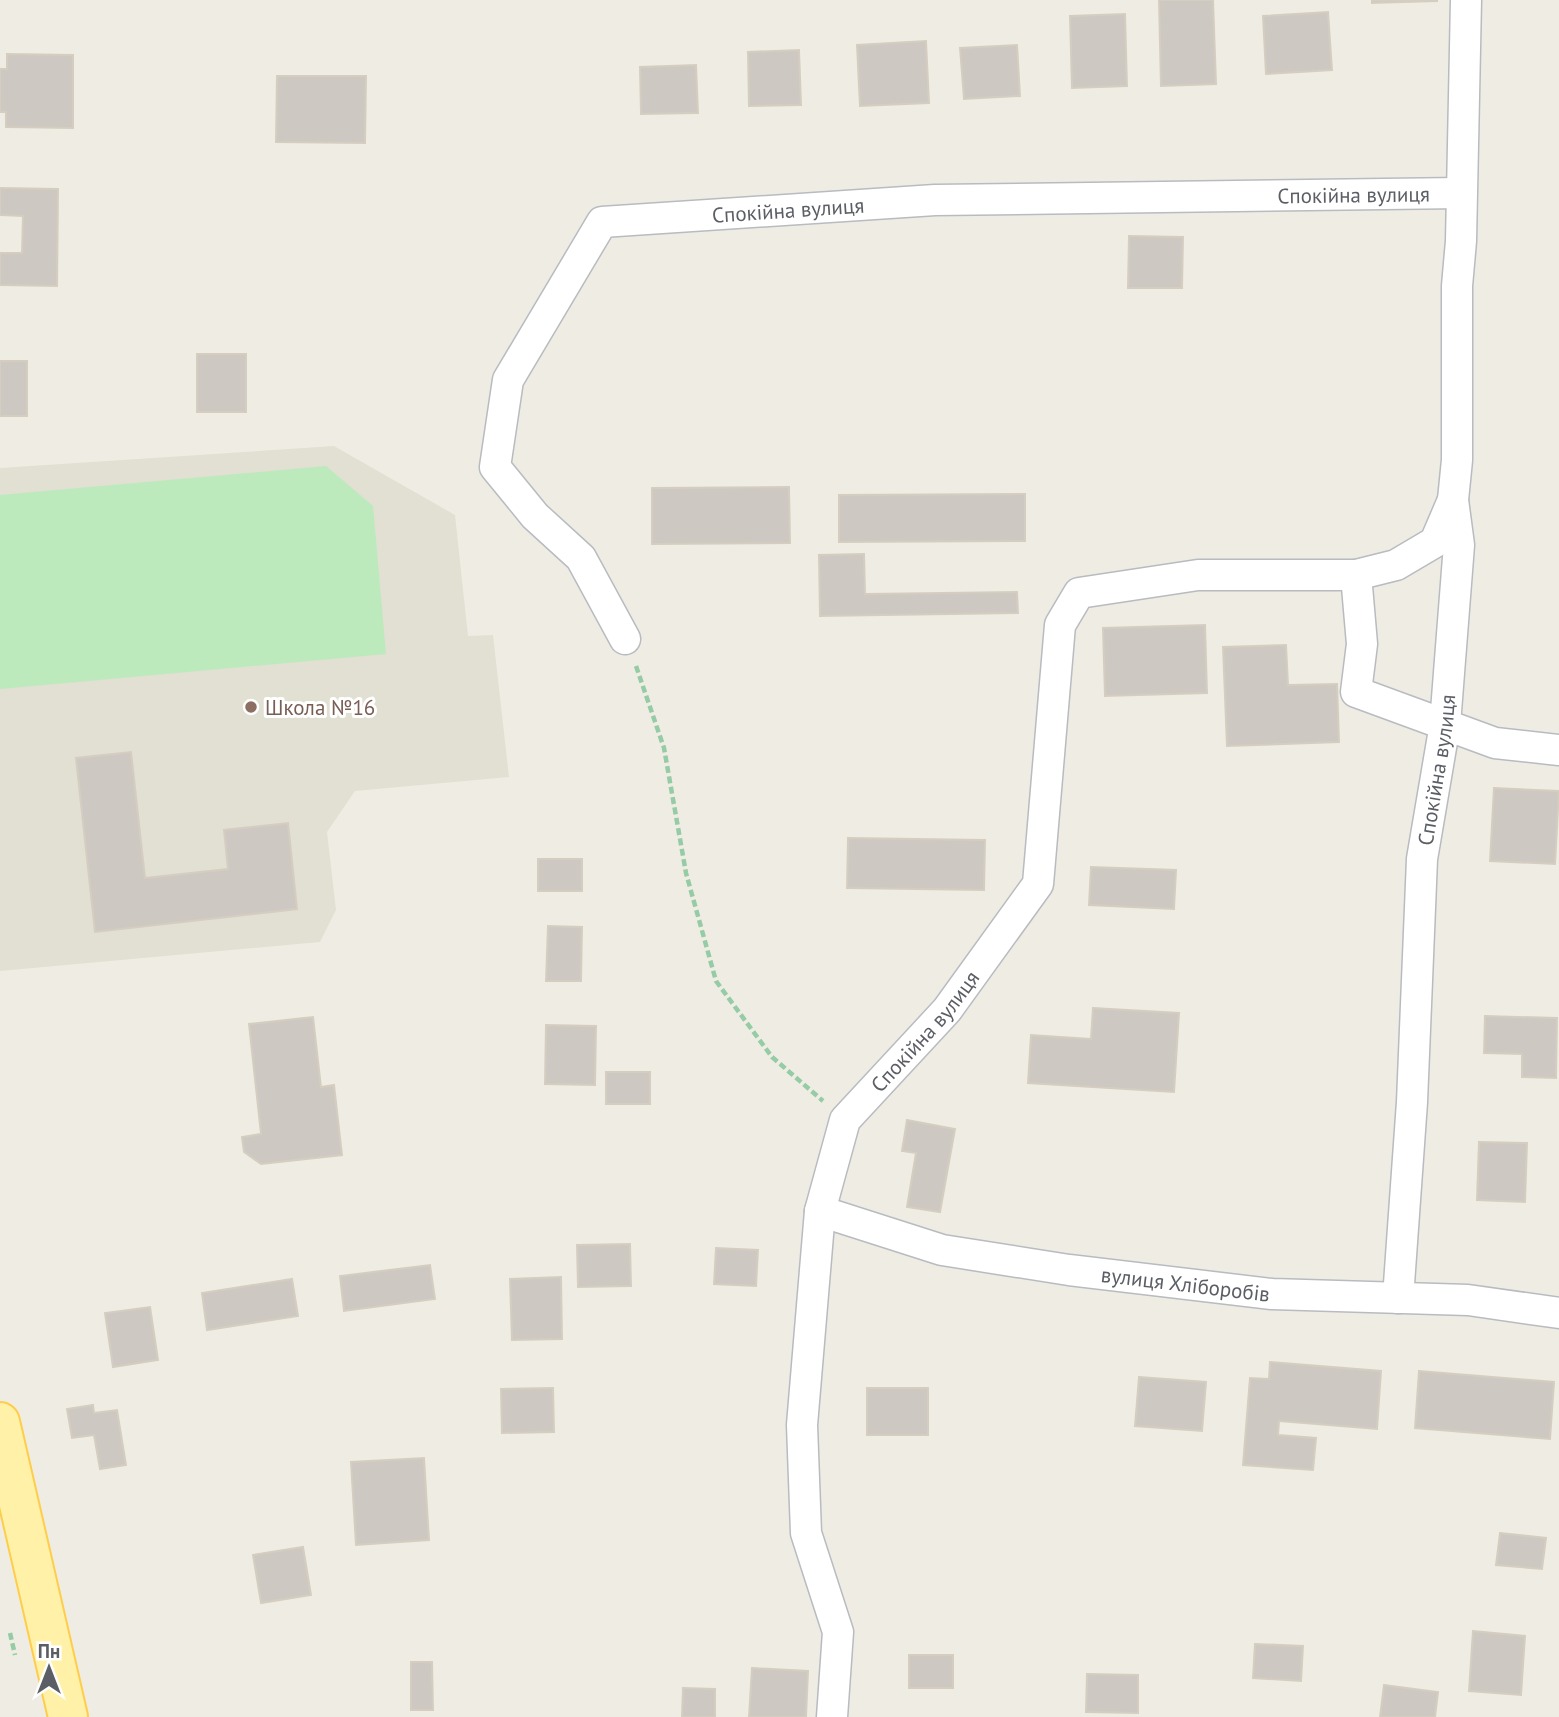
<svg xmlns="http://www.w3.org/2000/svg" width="1559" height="1717" font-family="'PT Sans',sans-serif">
<rect width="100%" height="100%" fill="#efede3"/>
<polygon fill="#e2dfd3" points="334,446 455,515 468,636 493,635 509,777 355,791 327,832 336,910 320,942 0,971 0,468"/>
<polygon fill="#bceabc" points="326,466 373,506 386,654 0,689 0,495"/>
<g fill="#cdc9c2" stroke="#d5cec0" stroke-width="2">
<polygon points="1159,0 1213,0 1216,84 1161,86"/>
<polygon points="1372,0 1437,0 1437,1 1372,3"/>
<polygon points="1328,12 1332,70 1266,74 1263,16"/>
<polygon points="1125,14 1127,86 1072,88 1070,16"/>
<polygon points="926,41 929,103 860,106 857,45"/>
<polygon points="1017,45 1020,96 964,99 960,48"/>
<polygon points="799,50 801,105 749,106 748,52"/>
<polygon points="7,54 73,55 73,128 6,127 6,112 0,112 0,69 7,69"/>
<polygon points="696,65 698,113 641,114 640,67"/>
<polygon points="277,76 366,76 365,143 276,142"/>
<polygon points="0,188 58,189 57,286 0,285 0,253 22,253 23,216 0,215"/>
<polygon points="1129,236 1183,237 1182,288 1128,288"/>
<rect x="197" y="354" width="49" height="58"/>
<rect x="0" y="361" width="27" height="55"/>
<polygon points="789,487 790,543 652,544 652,488"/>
<polygon points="1025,494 1025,541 839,542 839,495"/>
<polygon points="864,554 865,594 1017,592 1018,613 820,616 819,555"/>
<polygon points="1205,625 1207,693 1105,696 1103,628"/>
<polygon points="1286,645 1288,685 1337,684 1339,742 1227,746 1223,647"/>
<polygon points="131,752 145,878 228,869 224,830 288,823 297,909 95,932 76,758"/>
<polygon points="1494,788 1559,791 1555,864 1490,861"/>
<polygon points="848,838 985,840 984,890 847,888"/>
<rect x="538" y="859" width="44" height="32"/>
<polygon points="1091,867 1176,870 1174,909 1089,905"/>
<polygon points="548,926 582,927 581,981 546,981"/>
<polygon points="1093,1008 1179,1013 1174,1092 1028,1083 1031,1035 1091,1039"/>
<polygon points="1485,1016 1557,1018 1556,1078 1522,1077 1522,1054 1484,1053"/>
<polygon points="313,1017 321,1087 334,1085 342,1155 261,1164 244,1152 242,1137 261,1134 249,1024"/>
<polygon points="546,1025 596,1026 595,1085 545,1084"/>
<rect x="606" y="1072" width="44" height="32"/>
<polygon points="907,1120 955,1129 940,1212 907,1207 916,1153 902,1151"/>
<polygon points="1479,1142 1527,1143 1525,1202 1477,1200"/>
<polygon points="630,1244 631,1286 578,1287 577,1245"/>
<polygon points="716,1248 758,1250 756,1286 714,1284"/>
<polygon points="430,1265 435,1299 344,1311 340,1276"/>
<polygon points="561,1277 562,1339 512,1340 510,1279"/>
<polygon points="292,1279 298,1316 207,1330 202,1293"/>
<polygon points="150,1307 158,1360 113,1367 105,1313"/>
<polygon points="1270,1362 1381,1371 1377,1429 1279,1421 1278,1435 1316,1438 1313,1470 1243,1465 1250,1378 1269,1379"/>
<polygon points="1419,1371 1554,1382 1550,1439 1415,1428"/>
<polygon points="1139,1377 1206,1382 1202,1431 1135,1426"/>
<polygon points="553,1388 554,1432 502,1433 501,1389"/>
<rect x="867" y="1388" width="61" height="47"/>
<polygon points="93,1405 94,1413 117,1410 126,1465 100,1469 94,1435 72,1438 67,1409"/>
<polygon points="424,1458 429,1540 356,1545 351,1462"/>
<polygon points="1500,1533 1546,1538 1542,1569 1496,1565"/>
<polygon points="303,1547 311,1595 261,1603 253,1555"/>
<polygon points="1473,1631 1525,1636 1521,1695 1469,1691"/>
<polygon points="1255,1644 1303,1646 1301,1681 1253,1678"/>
<rect x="909" y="1655" width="44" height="33"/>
<polygon points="411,1662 432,1662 433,1710 411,1710"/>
<polygon points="752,1668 808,1671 806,1717 749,1717"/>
<polygon points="1087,1674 1138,1675 1138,1713 1086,1712"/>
<polygon points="1384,1685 1438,1692 1435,1717 1380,1717"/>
<polygon points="683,1688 715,1689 715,1717 682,1717"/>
</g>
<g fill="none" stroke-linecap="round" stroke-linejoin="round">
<defs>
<g id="minor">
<polyline points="1356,575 1362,644 1356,692 1495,743 1559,750"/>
<path id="s1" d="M625 639 581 558 535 516 495 467 508 380 602 222 935 200 1461 193"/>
<path id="s2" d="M820 1211 942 1250 1069 1270 1272 1294 1468 1300 1559 1313"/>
<path id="s3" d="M1398 1298 1412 1102 1422 859 1445 724 1459 545 1453 500 1457 460V286L1461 241 1466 0"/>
<path id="s4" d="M832 1717 838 1632 806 1533 802 1425 820 1211 845 1120 947 1010 1038 884 1060 625 1079 593 1198 575H1356L1396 565 1435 542 1453 500"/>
</g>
<polyline id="major" points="0,1422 68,1717"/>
</defs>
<use href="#minor" stroke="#b8bbc0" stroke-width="33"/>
<use href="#major" stroke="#ffcd4c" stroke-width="42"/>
<g stroke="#95cba5" stroke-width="4.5" stroke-dasharray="7 3.5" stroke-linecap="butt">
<polyline points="636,666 664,748 686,873 716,981 772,1057 823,1101"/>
<polyline points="10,1633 15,1655"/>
</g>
<use href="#minor" stroke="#fff" stroke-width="30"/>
<use href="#major" stroke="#fff1a8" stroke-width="38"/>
</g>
<circle fill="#8d6e63" stroke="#fff" stroke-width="2.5" cx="251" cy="707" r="7"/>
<g text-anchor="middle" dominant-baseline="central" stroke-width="6" stroke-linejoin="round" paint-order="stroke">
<g font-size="21" fill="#5b5f65" stroke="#fff">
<text stroke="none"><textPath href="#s1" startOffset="1242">Спокійна вулиця</textPath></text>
<text stroke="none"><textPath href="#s1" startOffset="676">Спокійна вулиця</textPath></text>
<text stroke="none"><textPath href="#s3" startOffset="530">Спокійна вулиця</textPath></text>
<text stroke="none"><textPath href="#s4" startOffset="726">Спокійна вулиця</textPath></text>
<text stroke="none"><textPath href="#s2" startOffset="374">вулиця Хліборобів</textPath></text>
</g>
<g font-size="21" fill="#785e54" stroke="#fff" text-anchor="start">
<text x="265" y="707">Школа №16</text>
</g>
</g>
<g transform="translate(49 1668)" stroke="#ffffff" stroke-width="5" paint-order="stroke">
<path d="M0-5L12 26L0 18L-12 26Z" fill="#5b5f65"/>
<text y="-10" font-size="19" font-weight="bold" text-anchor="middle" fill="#5b5f65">Пн</text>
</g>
</svg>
